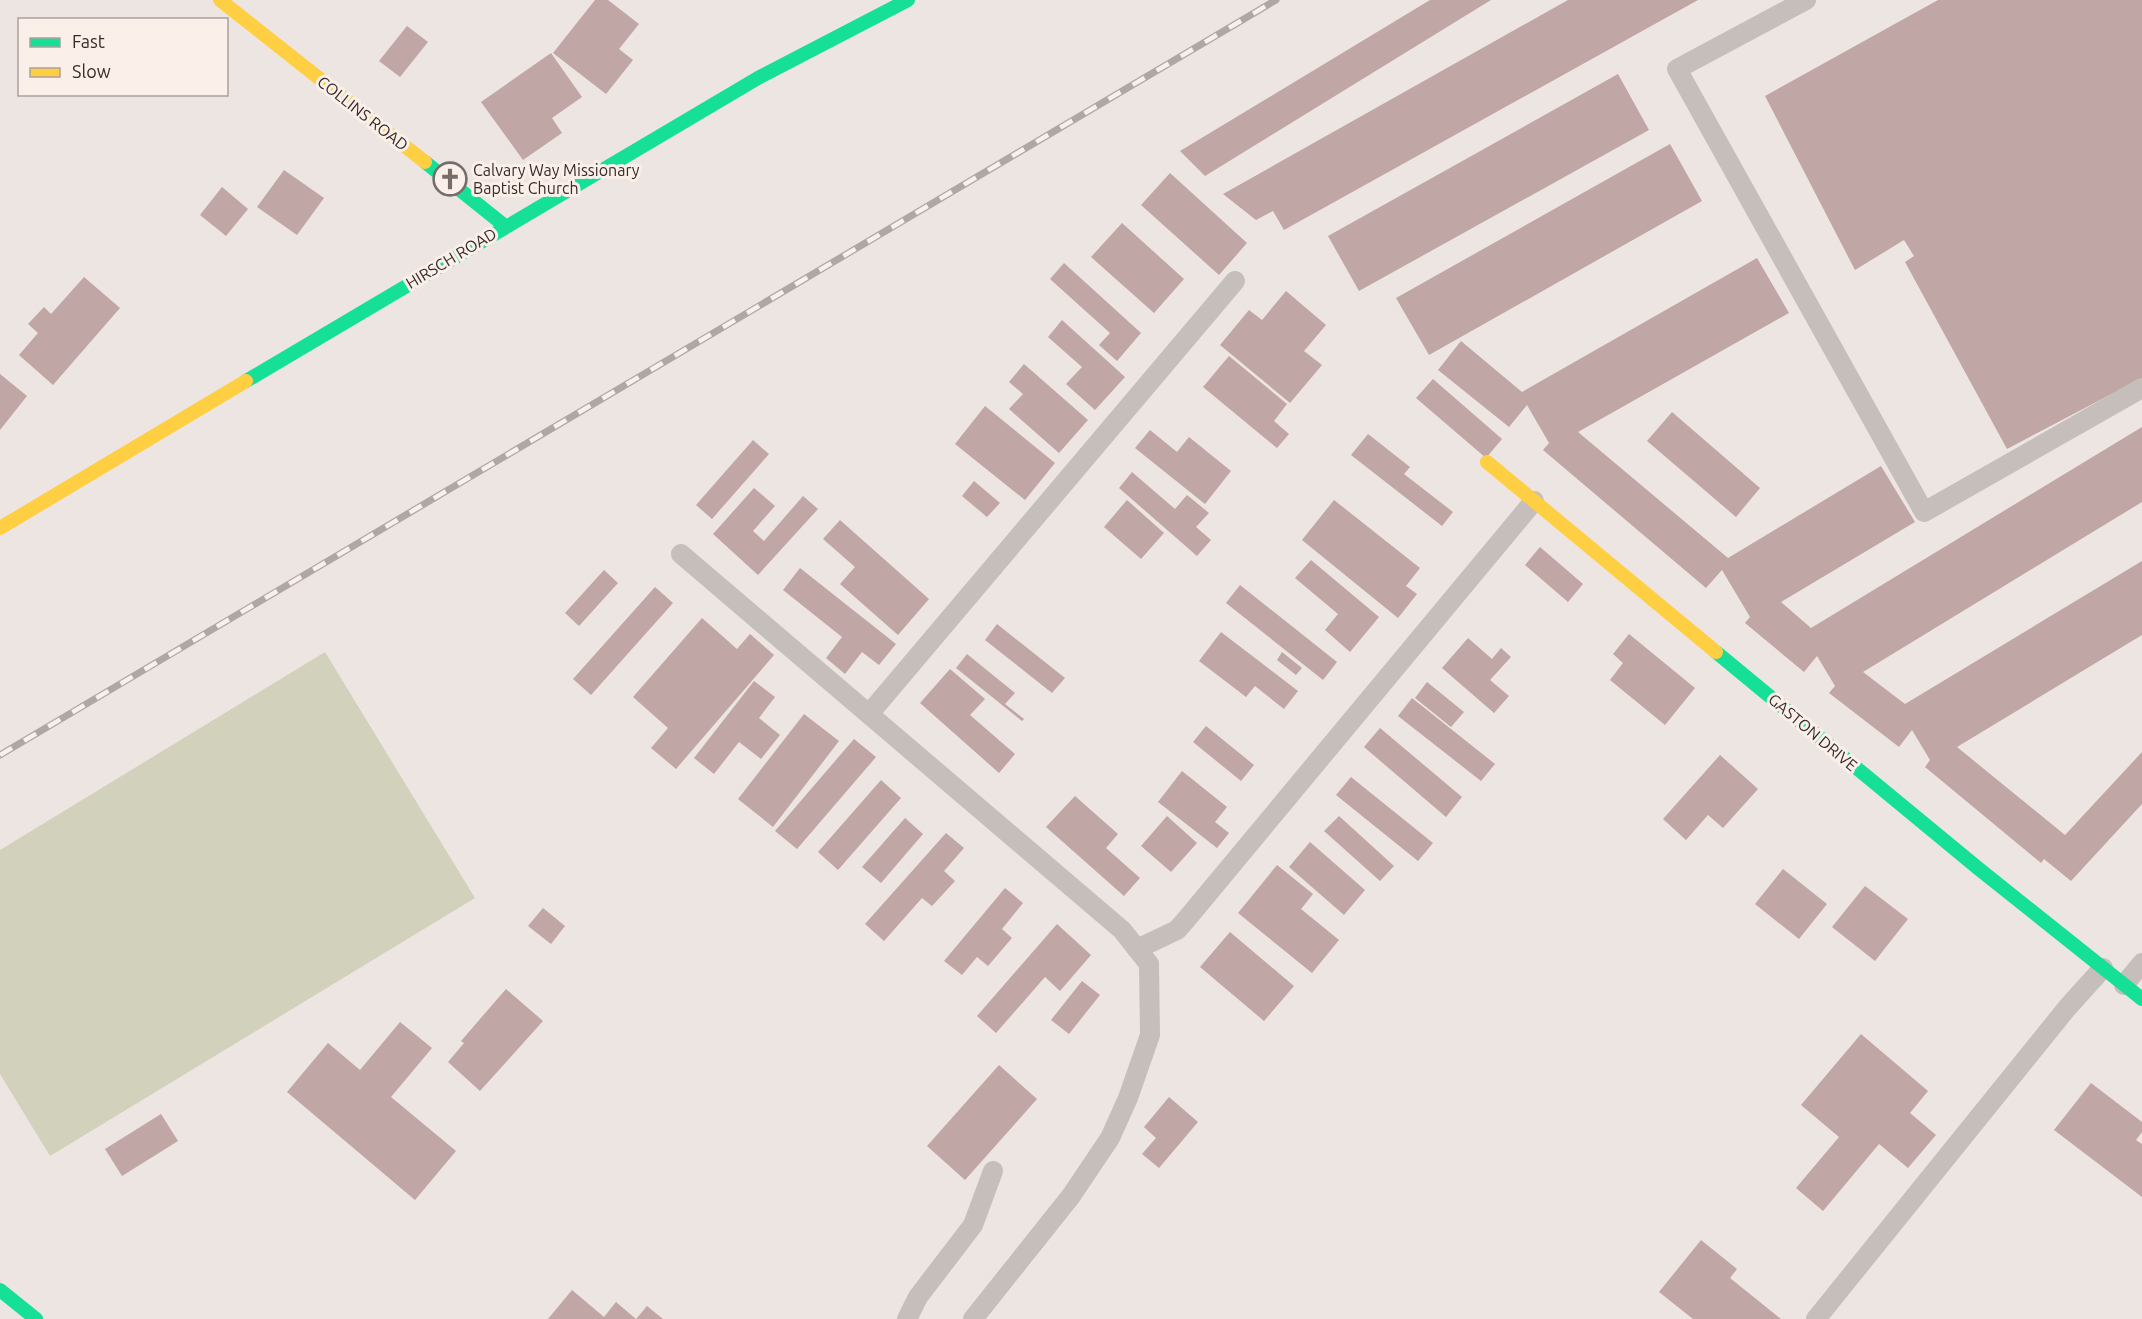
<svg xmlns="http://www.w3.org/2000/svg" width="2142" height="1319" font-family="Ubuntu,sans-serif">
<rect width="100%" height="100%" fill="#ede5e2"/>
<polygon fill="#d2d1bc" points="325,652 475,898 50,1156 0,1074 0,850"/>
<g fill="#c0a6a4">
<polygon points="595,0 608,0 639,24 619,49 633,60 606,94 553,53"/>
<polygon points="1430,0 1491,0 1205,176 1180,151"/>
<polygon points="1568,0 1698,0 1284,230 1273,211 1256,220 1223,194"/>
<polygon points="1938,0 2142,0 2142,378 2007,449 1905,262 1914,256 1904,240 1855,270 1765,96"/>
<polygon points="407,26 428,42 400,77 379,61"/>
<polygon points="551,53 582,97 552,118 562,133 523,160 481,102"/>
<polygon points="1618,74 1649,130 1359,291 1328,236"/>
<polygon points="1670,144 1702,201 1429,355 1396,298"/>
<polygon points="284,170 324,198 297,235 257,207"/>
<polygon points="1170,173 1247,243 1219,275 1141,205"/>
<polygon points="222,187 248,209 226,236 200,215"/>
<polygon points="1122,223 1184,279 1154,313 1091,257"/>
<polygon points="1757,258 1789,313 1578,432 1728,558 1881,466 1915,522 1781,602 1811,628 2142,427 2142,502 1863,672 1905,704 2142,561 2142,635 1957,747 2065,835 2142,752 2142,804 2071,881 2044,859 2041,863 1925,767 1930,760 1912,730 1899,747 1829,693 1835,686 1817,656 1804,672 1745,623 1750,617 1722,570 1706,588 1543,450 1549,443 1527,405 1509,427 1438,370 1461,341 1522,392"/>
<polygon points="1064,263 1141,333 1117,361 1099,345 1110,333 1050,279"/>
<polygon points="84,277 120,308 53,385 19,355 38,333 28,324 44,307 51,314"/>
<polygon points="1286,291 1326,325 1304,351 1322,365 1290,403 1220,345 1249,310 1262,320"/>
<polygon points="1062,320 1125,377 1095,410 1066,384 1082,367 1048,337"/>
<polygon points="1229,356 1287,404 1274,421 1289,434 1277,448 1203,387"/>
<polygon points="1024,364 1088,420 1059,453 1009,409 1023,394 1009,382"/>
<polygon points="0,374 27,396 0,430"/>
<polygon points="1433,379 1502,439 1486,458 1416,398"/>
<polygon points="985,406 1055,463 1025,500 955,444"/>
<polygon points="1672,412 1760,488 1736,517 1647,441"/>
<polygon points="1150,430 1177,452 1189,437 1231,471 1205,504 1135,448"/>
<polygon points="1368,434 1410,467 1404,474 1453,512 1442,526 1351,455"/>
<polygon points="753,440 769,454 712,519 696,505"/>
<polygon points="1132,472 1175,509 1187,495 1209,513 1196,527 1211,540 1197,556 1119,488"/>
<polygon points="974,481 1000,503 987,517 962,496"/>
<polygon points="754,488 775,506 753,531 764,541 803,496 818,509 758,575 713,534"/>
<polygon points="1127,500 1164,533 1141,559 1104,527"/>
<polygon points="1334,500 1420,568 1406,586 1417,594 1398,618 1302,540"/>
<polygon points="840,520 929,599 898,635 840,584 855,567 823,539"/>
<polygon points="1540,547 1583,584 1568,602 1525,565"/>
<polygon points="1311,560 1379,617 1350,652 1325,630 1338,614 1295,578"/>
<polygon points="800,568 896,644 879,665 862,652 845,674 826,658 842,637 783,590"/>
<polygon points="604,570 618,583 579,626 565,613"/>
<polygon points="1240,585 1337,662 1323,680 1226,603"/>
<polygon points="655,587 673,603 591,695 573,679"/>
<polygon points="702,618 737,649 750,634 774,655 676,769 651,748 668,728 633,697"/>
<polygon points="997,624 1065,678 1052,693 985,640"/>
<polygon points="1221,632 1298,691 1284,709 1255,686 1246,697 1199,661"/>
<polygon points="1629,634 1695,688 1665,725 1610,680 1623,663 1613,654"/>
<polygon points="1468,638 1492,659 1501,648 1511,657 1490,680 1509,696 1494,713 1442,668"/>
<polygon points="1282,652 1302,668 1296,675 1277,660"/>
<polygon points="967,654 1015,693 1005,704 1024,719 1022,721 956,668"/>
<polygon points="950,669 985,699 970,715 1015,754 999,773 920,703"/>
<polygon points="754,681 775,697 759,718 780,735 761,759 739,742 714,774 694,758"/>
<polygon points="1427,682 1464,712 1451,727 1415,698"/>
<polygon points="1412,698 1495,764 1481,781 1398,716"/>
<polygon points="804,714 839,741 773,827 738,799"/>
<polygon points="1206,726 1254,765 1241,781 1193,742"/>
<polygon points="1380,728 1462,797 1446,817 1364,747"/>
<polygon points="854,739 876,757 797,849 775,831"/>
<polygon points="1720,755 1758,789 1723,828 1708,815 1686,840 1663,819"/>
<polygon points="1182,771 1227,807 1215,822 1229,833 1217,848 1158,802"/>
<polygon points="1351,777 1433,843 1418,861 1336,795"/>
<polygon points="881,780 901,798 838,870 818,852"/>
<polygon points="1075,796 1118,834 1106,848 1140,878 1124,896 1046,827"/>
<polygon points="1167,816 1197,843 1171,872 1141,846"/>
<polygon points="1339,816 1394,866 1380,881 1324,831"/>
<polygon points="905,818 923,834 881,883 862,867"/>
<polygon points="946,833 964,848 944,871 955,881 932,906 922,898 884,941 865,924"/>
<polygon points="1310,842 1365,890 1344,915 1289,867"/>
<polygon points="1277,865 1313,894 1301,909 1339,940 1312,973 1238,913"/>
<polygon points="1783,869 1827,904 1799,939 1755,904"/>
<polygon points="1865,886 1908,919 1875,961 1832,927"/>
<polygon points="1005,888 1023,903 1002,929 1012,938 988,966 977,957 962,975 944,961"/>
<polygon points="543,908 565,926 551,944 528,926"/>
<polygon points="1057,924 1091,955 1060,991 1045,977 996,1033 977,1016"/>
<polygon points="1230,932 1294,986 1264,1021 1200,967"/>
<polygon points="1082,981 1100,995 1069,1034 1051,1020"/>
<polygon points="506,989 543,1021 480,1091 448,1062 464,1043 461,1041"/>
<polygon points="400,1022 432,1048 391,1097 456,1151 415,1200 287,1092 328,1043 360,1070"/>
<polygon points="1861,1034 1928,1091 1910,1113 1936,1135 1908,1168 1879,1144 1823,1211 1796,1188 1839,1137 1801,1105"/>
<polygon points="999,1065 1037,1099 965,1180 927,1146"/>
<polygon points="2091,1083 2142,1122 2142,1132 2136,1140 2142,1144 2142,1197 2054,1130"/>
<polygon points="1169,1097 1198,1122 1159,1168 1142,1154 1156,1138 1144,1127"/>
<polygon points="161,1114 178,1141 122,1176 105,1149"/>
<polygon points="1701,1240 1737,1269 1730,1278 1781,1319 1693,1319 1659,1292"/>
<polygon points="572,1290 604,1317 616,1302 636,1319 647,1306 663,1319 548,1319"/>
</g>
<g fill="none" stroke-linecap="round" stroke-linejoin="round">
<g stroke="#c6bebb" stroke-width="20">
<polyline points="1806,0 1677,69 1924,512 2142,388"/>
<polyline points="681,554 1122,930 1149,964 1150,1035 1128,1098 1110,1138 1071,1196 973,1319"/>
<polyline points="869,714 1235,281"/>
<polyline points="1137,949 1177,930 1185,921 1534,501"/>
<polyline points="2124,985 2142,963"/>
<polyline points="907,1319 918,1297 973,1225 993,1171"/>
<polyline points="1816,1319 2067,1008 2103,968"/>
</g>
<g stroke="#16e098" stroke-width="14">
<polyline points="425,162 505,226"/>
<polyline points="246,381 758,78 908,0"/>
<polyline points="1716,652 1979,869 2142,999"/>
<polyline points="0,1290 36,1319"/>
</g>
<g stroke="#ffcf43" stroke-width="14">
<polyline points="220,0 425,162"/>
<polyline points="1487,462 1716,652"/>
<polyline points="0,528 246,381"/>
</g>
<defs>
<polyline id="rail" points="0,755 1276,0"/>
</defs>
<use href="#rail" stroke="#aea7a5" stroke-width="7"/>
<use href="#rail" stroke="#faefe9" stroke-width="4.5" stroke-dasharray="14" stroke-linecap="butt"/>
</g>
<defs>
<symbol id="church-ring" viewBox="-11 -11 22 22"><circle r="9.5" fill="#faefe9" stroke="#776c6a" stroke-width="1.5"/><path d="M-1.2-6h2.4v3.5h3.3v2.4h-3.3V6h-2.4V-.1h-3.3v-2.4h3.3Z" fill="#776c6a"/></symbol>
</defs>
<g fill-rule="evenodd">
<use href="#church-ring" x="431" y="160" width="38" height="38"/>
</g>
<g text-anchor="middle" dominant-baseline="central" stroke-width="6" stroke-linejoin="round" paint-order="stroke">
<g font-size="16" fill="#372b29" stroke="#faefe9">
<text transform="translate(363 113) rotate(38)">COLLINS ROAD</text>
<text transform="translate(451 258) rotate(-31)">HIRSCH ROAD</text>
<text transform="translate(1813 732) rotate(40)">GASTON DRIVE</text>
</g>
<g font-size="16" fill="#372b29" stroke="#faefe9" text-anchor="start">
<text x="473" y="170">Calvary Way Missionary<tspan x="473" dy="18">Baptist Church</tspan></text>
</g>
</g>
<rect x="18" y="18" width="210" height="78" fill="#faefe9" stroke="#aca19c" stroke-width="1.5"/>
<rect x="30" y="38" width="30" height="9" fill="#16e098" stroke="#aca19c" stroke-width="1.5"/>
<text x="72" y="48" font-size="18" fill="#372b29">Fast</text>
<rect x="30" y="68" width="30" height="9" fill="#ffcf43" stroke="#aca19c" stroke-width="1.5"/>
<text x="72" y="78" font-size="18" fill="#372b29">Slow</text>
</svg>
